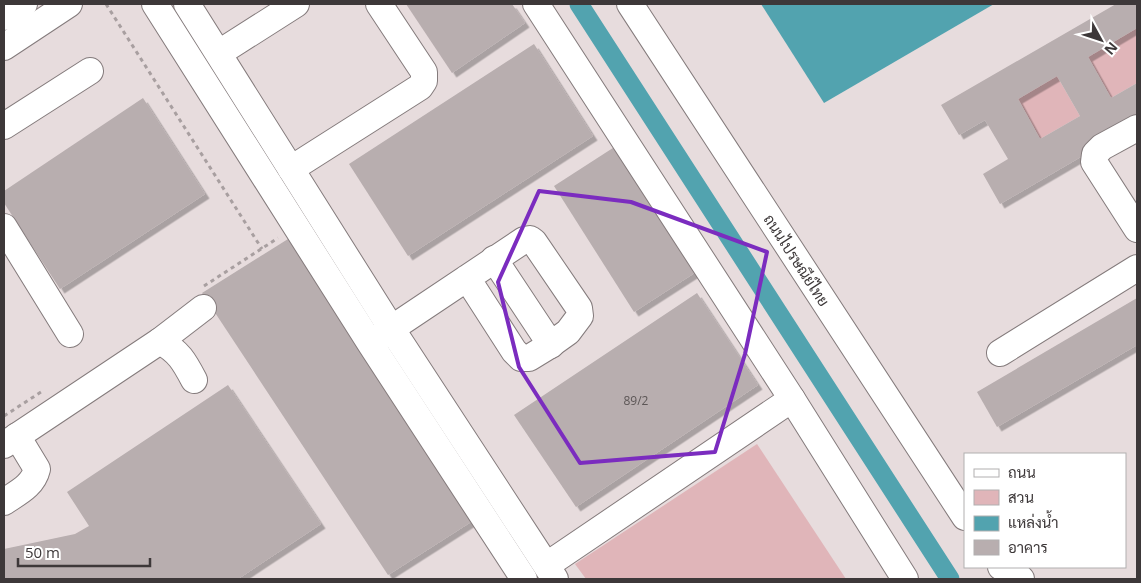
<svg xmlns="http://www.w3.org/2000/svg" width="1141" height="583" font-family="'Open Sans',Sarabun,sans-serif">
<defs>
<filter id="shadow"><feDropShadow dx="4.5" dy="4.5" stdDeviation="0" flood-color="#0004"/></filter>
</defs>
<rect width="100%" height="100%" fill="#e7dcdd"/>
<g fill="#e0b5b9">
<polygon points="1137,28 1137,83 1111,98 1088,57"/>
<polygon points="1057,76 1080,116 1040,139 1018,99"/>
<polygon points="757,444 846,579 586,579 575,564"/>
</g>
<polygon fill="#52a3af" points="761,4 994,4 824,103"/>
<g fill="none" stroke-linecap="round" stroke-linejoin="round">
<polyline stroke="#52a3af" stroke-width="19" points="579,4 950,579"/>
</g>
<g fill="#b8aeaf" fill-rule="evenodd" filter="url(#shadow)">
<polygon points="406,4 512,4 525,23 452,73"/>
<path d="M1116 4H1137V28L1088 57 1111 98 1137 83V124L1000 204 983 174 1008 159 985 120 959 135 941 105ZM1057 76 1080 116 1040 139 1018 99Z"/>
<polygon points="534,44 593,136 408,256 349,164"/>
<polygon points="143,98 205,194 60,289 4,203 4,191"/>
<polygon points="616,146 696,272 634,312 554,186"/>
<polygon points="288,239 474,520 388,575 202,293"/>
<polygon points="697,293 758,385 576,507 514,415"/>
<polygon points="1137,298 1137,345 997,427 977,392"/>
<polygon points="228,385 321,524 238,579 4,579 4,549 75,534 89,526 67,492"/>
</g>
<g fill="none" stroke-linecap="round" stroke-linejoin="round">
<defs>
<g id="minor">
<polyline points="155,4 370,343 524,579"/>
<polyline points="187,4 391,328 555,579"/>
<polyline points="536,4 792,399 905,579"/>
<polyline points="630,4 965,517"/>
<polyline points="4,17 24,4"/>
<polyline points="4,47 69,4"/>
<polyline points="219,53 296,4"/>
<polyline points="4,126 90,71"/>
<polyline points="1137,128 1102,147 1095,154 1094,162 1137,229"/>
<polyline points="291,169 420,87 424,81 424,72 379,4"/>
<polyline points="4,227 70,334"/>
<polyline points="494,259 551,345"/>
<polyline points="376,339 524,240 530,239 534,242 579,308 580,316 568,332 547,347 529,358 521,358 514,351 467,278"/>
<polyline points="160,341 203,308"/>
<polyline points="1000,353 1137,268"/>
<path d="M4 445 160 341C179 352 184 361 194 380"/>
<path d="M4 502C17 493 33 486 37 469L17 436"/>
<polyline points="547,565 792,399"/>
<polyline points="1001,567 1019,577 1021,579"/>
</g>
</defs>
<use href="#minor" stroke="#847b7c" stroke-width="28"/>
<g stroke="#a89fa0" stroke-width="3" stroke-dasharray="4 4" stroke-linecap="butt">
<polyline points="106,4 262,249"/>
<polyline points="204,286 278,238"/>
<polyline points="4,416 41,392"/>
</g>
<use href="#minor" stroke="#fff" stroke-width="26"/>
</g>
<path fill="none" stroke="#7b2cbf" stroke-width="4" stroke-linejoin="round" d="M539 191 631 202 767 252 745 354 715 452 580 463 519 367 498 282Z"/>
<g text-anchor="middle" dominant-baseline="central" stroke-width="4.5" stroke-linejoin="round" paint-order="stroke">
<g font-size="12" fill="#5c5656">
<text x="636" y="400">89/2</text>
</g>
<g font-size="15" fill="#3d3839" stroke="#fff">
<text transform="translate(797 260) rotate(57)">ถนนไปรษณีย์ไทย</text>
</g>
</g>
<rect width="1141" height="583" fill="none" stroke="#3d3839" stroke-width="10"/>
<rect x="964" y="453" width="162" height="115" fill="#ffffff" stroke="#b1afb0"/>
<rect x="974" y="469" width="25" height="8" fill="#ffffff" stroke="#b1afb0"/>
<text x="1008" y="478" font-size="15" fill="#3d3839">ถนน</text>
<rect x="974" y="490" width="25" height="15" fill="#e0b5b9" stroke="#b1afb0"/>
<text x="1008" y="503" font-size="15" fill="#3d3839">สวน</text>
<rect x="974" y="516" width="25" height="15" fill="#52a3af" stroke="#b1afb0"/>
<text x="1008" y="528" font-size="15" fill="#3d3839">แหล่งน้ำ</text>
<rect x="974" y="540" width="25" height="15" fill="#b8aeaf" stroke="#b1afb0"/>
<text x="1008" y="553" font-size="15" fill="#3d3839">อาคาร</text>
<g transform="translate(1101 40) rotate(130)" stroke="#ffffff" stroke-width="4" paint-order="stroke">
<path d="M0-4L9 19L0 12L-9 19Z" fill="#3d3839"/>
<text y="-8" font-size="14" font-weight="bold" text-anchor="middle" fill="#3d3839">N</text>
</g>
<path d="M18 558v8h132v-8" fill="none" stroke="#3d3839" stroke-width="2.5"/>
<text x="25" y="558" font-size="15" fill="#3d3839" stroke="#ffffff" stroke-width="4" paint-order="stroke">50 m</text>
</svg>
